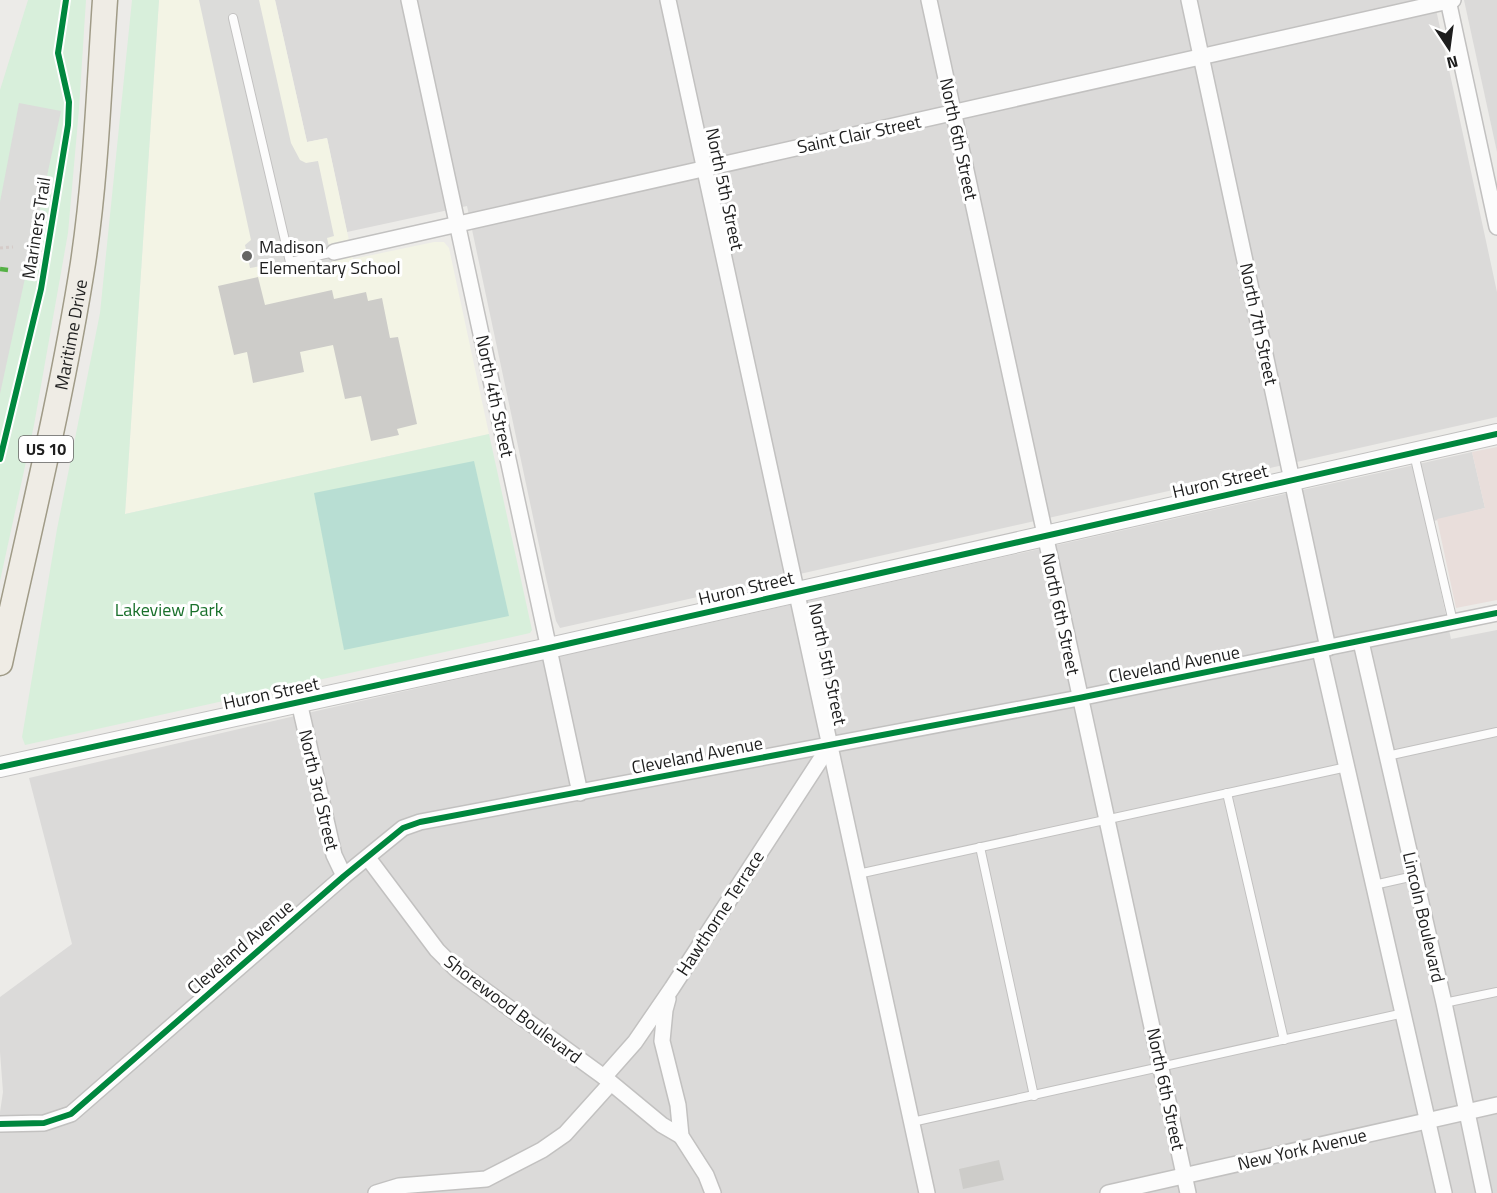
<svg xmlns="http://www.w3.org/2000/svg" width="1497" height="1193" font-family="'Titillium Web',sans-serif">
<rect width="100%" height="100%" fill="#ecebe8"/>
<g fill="#dbdad9">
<polygon points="275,0 1434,0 1497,292 1497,417 560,628 556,621 546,578 467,206 347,232 327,138 307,142"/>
<polygon points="1464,0 1497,0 1497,152"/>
<polygon points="1472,452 1485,508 1426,523 1451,639 1497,630 1497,1193 0,1193 0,1112 3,1092 0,1052 0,997 72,944 29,778 325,709"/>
</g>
<polygon fill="#e9dedb" points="1497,447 1497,600 1456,608 1437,519 1485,508 1472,452"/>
<polygon fill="#f3f4e5" points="159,0 275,0 307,142 327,138 353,259 434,242 444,242 449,248 489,434 125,514"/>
<g fill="#d8efdb">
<polygon points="28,0 86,0 79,109 68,233 34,425 0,581 0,90"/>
<polygon points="132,0 159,0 125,514 489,434 532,630 530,633 25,745 22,737 57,529 100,313"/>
</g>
<polygon fill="#b8ded3" points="474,461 509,616 344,650 314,493"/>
<g fill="#dcdcda">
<polygon points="199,0 259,0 291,143 300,160 306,163 318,161 334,236 327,238 333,264 281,276 273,274 265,275 261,266 250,268 245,245 251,240"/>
<polygon points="19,103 61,111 0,394 0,202"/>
</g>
<g fill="#cdccc9">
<polygon points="258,277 265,305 332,290 334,299 366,292 368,301 382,298 390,338 398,337 417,424 397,429 399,435 371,441 361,396 345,399 333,345 300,352 304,372 253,383 247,352 234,355 218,286"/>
<polygon points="999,1160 1004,1180 963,1189 959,1169"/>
</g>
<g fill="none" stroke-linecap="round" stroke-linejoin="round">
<defs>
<g id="service">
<polyline points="233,18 290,262 334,252"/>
<polyline points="1414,454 1453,622"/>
<polyline points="1387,756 1497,732"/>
<polyline points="1227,793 1284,1040"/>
<polyline points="980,847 1034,1096"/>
<polyline points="858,874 1347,767"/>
<polyline points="1374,885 1414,876"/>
<polyline points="1444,1003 1497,992"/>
<polyline points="912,1122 1404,1013"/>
</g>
<g id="minor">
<polyline points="409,0 580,793"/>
<polyline points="668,0 927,1193"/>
<polyline points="929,0 1188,1193"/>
<polyline points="1189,0 1328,648"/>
<polyline points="1448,0 1497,227"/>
<polyline points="334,252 1453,0"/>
<polyline points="1361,642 1444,1003 1484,1193"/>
<polyline points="1320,650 1444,1193"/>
<polyline points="299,702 334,855 344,876"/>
<polyline points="368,858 437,950 457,970 604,1077 662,1125 681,1136"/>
<polyline points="668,999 665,1010 662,1041 678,1105 681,1136 706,1175 713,1193"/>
<polyline points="604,1077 635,1042 672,988 830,745"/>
<polyline points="0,1124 44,1123 71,1114 344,876 403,828 420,822 1079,698 1497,613"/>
<polyline points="376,1193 399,1186 486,1179 542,1150 565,1134 610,1084"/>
<polyline points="1108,1193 1497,1105"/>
</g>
<polyline id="tertiary" points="0,767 549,648 1497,434"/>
<g id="primary">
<path id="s1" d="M0 663C29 530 62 397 83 263 96 176 99 87 105 0"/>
</g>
</defs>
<use href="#service" stroke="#c2c1c0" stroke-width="10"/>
<use href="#minor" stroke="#c2c1c0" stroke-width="18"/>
<use href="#tertiary" stroke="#c2c1c0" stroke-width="22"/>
<use href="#primary" stroke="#a09b87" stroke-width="27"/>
<polyline stroke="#d5cbc8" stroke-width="3" stroke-dasharray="3 3" stroke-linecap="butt" points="0,248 13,247"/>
<use href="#service" stroke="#fcfcfc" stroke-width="8"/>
<use href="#minor" stroke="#fcfcfc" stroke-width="15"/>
<use href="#tertiary" stroke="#fcfcfc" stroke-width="20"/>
<use href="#primary" stroke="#efece5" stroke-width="24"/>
<polyline stroke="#55b145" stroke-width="4.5" stroke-dasharray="9 4.5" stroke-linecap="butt" points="0,269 8,270"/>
<defs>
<g id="cycleway">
<polyline points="0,459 41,289 68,125 69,102 58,53 66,0"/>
<polyline points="0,767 549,648 1497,434"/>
<polyline points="0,1124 44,1123 71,1114 344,876 403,828 420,822 1079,698 1497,613"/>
</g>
</defs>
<use href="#cycleway" stroke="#fff" stroke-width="10"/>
<use href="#cycleway" stroke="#00873e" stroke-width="6"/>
</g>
<circle fill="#666665" stroke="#fff" stroke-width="2" cx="247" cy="256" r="6"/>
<g text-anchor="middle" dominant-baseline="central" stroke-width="6" stroke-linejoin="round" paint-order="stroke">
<rect fill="#fff" stroke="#626262" stroke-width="1.5" x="19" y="436" width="54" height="26" rx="4.5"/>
<g font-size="16" font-weight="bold" fill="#1e1e1e">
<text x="46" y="449">US 10</text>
</g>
<g font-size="18" fill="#1e1e1e" stroke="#fff">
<text transform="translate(859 134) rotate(-12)">Saint Clair Street</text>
<text transform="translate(959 139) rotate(78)">North 6th Street</text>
<text transform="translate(725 189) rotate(78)">North 5th Street</text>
<text transform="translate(36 228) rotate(-81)">Mariners Trail</text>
<text transform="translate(1259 324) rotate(78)">North 7th Street</text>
<text stroke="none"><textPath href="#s1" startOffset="336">Maritime Drive</textPath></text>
<text transform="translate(495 396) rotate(78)">North 4th Street</text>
<text transform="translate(1220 481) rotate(-13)">Huron Street</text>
<text transform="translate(746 588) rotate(-13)">Huron Street</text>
<text transform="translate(1061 614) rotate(78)">North 6th Street</text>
<text transform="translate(828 664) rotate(78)">North 5th Street</text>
<text transform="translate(1174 664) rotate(-11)">Cleveland Avenue</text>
<text transform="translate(271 693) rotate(-12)">Huron Street</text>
<text transform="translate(697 755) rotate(-11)">Cleveland Avenue</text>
<text transform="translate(319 790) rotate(77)">North 3rd Street</text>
<text transform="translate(720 913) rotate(-57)">Hawthorne Terrace</text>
<text transform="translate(1424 917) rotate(77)">Lincoln Boulevard</text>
<text transform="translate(240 947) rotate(-41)">Cleveland Avenue</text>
<text transform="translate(513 1009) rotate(37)">Shorewood Boulevard</text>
<text transform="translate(1166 1089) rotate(78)">North 6th Street</text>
<text transform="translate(1302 1149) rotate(-13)">New York Avenue</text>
</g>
<g font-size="18" fill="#1e1e1e" stroke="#fff" text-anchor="start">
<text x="259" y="246">Madison<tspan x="259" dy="21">Elementary School</tspan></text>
</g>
<g font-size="18" fill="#19702b" stroke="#fff">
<text x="169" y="609">Lakeview Park</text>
</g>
</g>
<g transform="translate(1449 48) rotate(167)" stroke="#ffffff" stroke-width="4.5" paint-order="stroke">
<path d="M0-4.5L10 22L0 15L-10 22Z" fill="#1e1e1e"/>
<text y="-9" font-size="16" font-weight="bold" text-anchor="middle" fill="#1e1e1e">N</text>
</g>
</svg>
